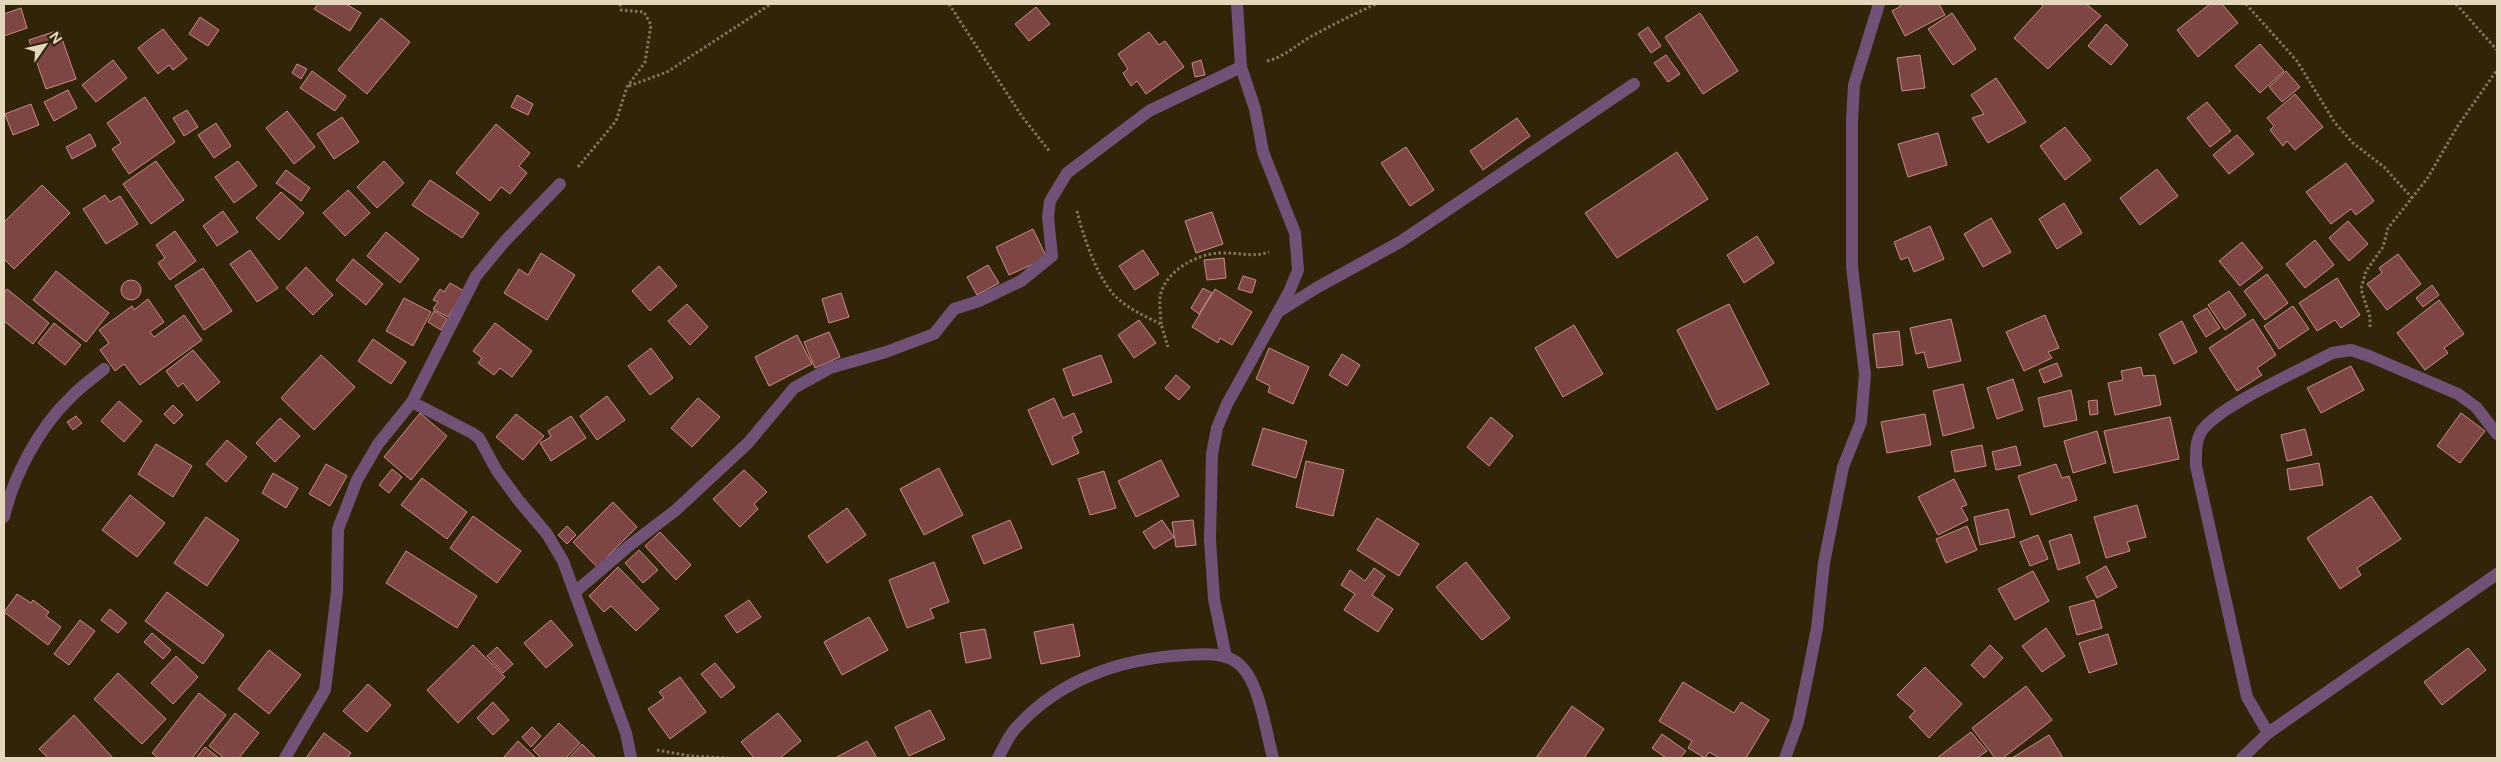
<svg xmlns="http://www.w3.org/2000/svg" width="2501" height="762" font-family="'Public Sans',sans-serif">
<rect width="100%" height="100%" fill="#312408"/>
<g fill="#7d4543" stroke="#cb8c89">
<polygon points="318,4 346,4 361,13 350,31 314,9"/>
<polygon points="1899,4 1939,4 1945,15 1905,36 1892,11 1901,6"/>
<polygon points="2041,4 2086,4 2101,16 2048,69 2014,38 2043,6"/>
<polygon points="2210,4 2222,4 2238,23 2198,57 2177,30"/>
<polygon points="1036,7 1050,24 1029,41 1015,24"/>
<polygon points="21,8 27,28 4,36 4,14"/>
<polygon points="1700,13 1738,71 1703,94 1665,37"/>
<polygon points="1952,13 1976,49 1953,65 1928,29"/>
<polygon points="200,17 219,30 208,46 189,34"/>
<polygon points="381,18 410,42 367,94 338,70"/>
<polygon points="2106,24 2128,45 2111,65 2088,46"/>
<polygon points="1648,27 1661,46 1651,53 1638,34"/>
<polygon points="163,29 187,59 173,70 169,65 158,74 138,48"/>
<polygon points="59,30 76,79 46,89 29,40"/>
<polygon points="1149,32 1159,45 1165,41 1184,67 1146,94 1137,81 1131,86 1123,73 1128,69 1118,54"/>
<polygon points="2260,44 2284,71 2260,93 2235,66"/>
<polygon points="1666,55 1680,74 1668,82 1654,63"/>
<polygon points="1920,55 1925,88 1902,91 1897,58"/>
<polygon points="113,60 127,78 96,102 82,85"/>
<polygon points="1201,60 1205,75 1195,77 1192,63"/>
<polygon points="297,64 307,69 301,79 292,73"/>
<polygon points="312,71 346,96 335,111 300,88"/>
<polygon points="2286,71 2300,87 2282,102 2269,87"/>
<polygon points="1996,78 2026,122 1988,143 1972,118 1984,114 1971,95"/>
<polygon points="68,90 77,108 54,121 44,102"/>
<polygon points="2295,94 2323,127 2295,150 2287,141 2283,146 2270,130 2274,126 2267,118"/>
<polygon points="517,95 533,104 528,115 511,107"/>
<polygon points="145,97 175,142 129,174 112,149 121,143 107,123"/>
<polygon points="2207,102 2231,131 2210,147 2187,118"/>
<polygon points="31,104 39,125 13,135 5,114"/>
<polygon points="187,110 198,127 184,136 173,118"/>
<polygon points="287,111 315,147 294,164 266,128"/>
<polygon points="342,117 359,142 334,159 317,134"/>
<polygon points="1517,118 1530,136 1483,170 1470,151"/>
<polygon points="216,123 231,146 214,158 198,135"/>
<polygon points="496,124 530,153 519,166 527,173 510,194 501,187 490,201 456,173"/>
<polygon points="2065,127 2091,160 2065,180 2040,146"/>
<polygon points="1938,133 1947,165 1908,177 1898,144"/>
<polygon points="90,134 96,146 72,159 66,147"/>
<polygon points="2237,135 2254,154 2229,174 2213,155"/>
<polygon points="1406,147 1434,190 1410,206 1381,163"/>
<polygon points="1677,152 1708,199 1617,258 1585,213"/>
<polygon points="156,161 184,200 151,224 123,184"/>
<polygon points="238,161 257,186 234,203 215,177"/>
<polygon points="384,161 404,183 377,208 357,187"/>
<polygon points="2346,163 2374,201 2356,215 2351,209 2331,224 2306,192"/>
<polygon points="2157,169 2178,196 2140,225 2120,198"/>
<polygon points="286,170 310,188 301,201 276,183"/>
<polygon points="430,180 479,213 462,238 412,205"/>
<polygon points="42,185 70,213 14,269 4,259 4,222"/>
<polygon points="348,190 370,213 345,236 323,213"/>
<polygon points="281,192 304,213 279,240 256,218"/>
<polygon points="105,195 110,202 120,196 138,224 106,244 83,209"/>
<polygon points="2064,203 2082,233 2057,249 2039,219"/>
<polygon points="223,211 238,232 217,246 203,226"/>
<polygon points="1212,212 1223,244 1196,253 1185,221"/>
<polygon points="1991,218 2011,252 1983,267 1964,234"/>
<polygon points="2348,221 2368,244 2349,261 2329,238"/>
<polygon points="1930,226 1944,259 1914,272 1908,257 1901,260 1894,242"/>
<polygon points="1033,229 1047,258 1009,275 996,247"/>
<polygon points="175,231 196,261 170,280 158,263 165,258 156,245"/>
<polygon points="386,232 419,259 400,283 367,256"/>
<polygon points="1757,236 1774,263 1744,283 1727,255"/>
<polygon points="2315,240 2334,265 2305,288 2286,264"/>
<polygon points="2242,242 2263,268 2240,286 2219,261"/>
<polygon points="250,250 278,288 257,302 230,264"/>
<polygon points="1143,250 1159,274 1135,290 1119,266"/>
<polygon points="541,253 575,275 547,320 504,293 519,269 528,275"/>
<polygon points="2398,254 2421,284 2387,310 2367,284 2382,273 2379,268"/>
<polygon points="1224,258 1226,278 1207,280 1204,260"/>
<polygon points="353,259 383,284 366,305 336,280"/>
<polygon points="988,265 999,283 977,295 967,277"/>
<polygon points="659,266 677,286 650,311 632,291"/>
<polygon points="306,267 333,295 313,315 286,288"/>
<polygon points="203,268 232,311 204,330 175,286"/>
<polygon points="56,271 109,313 86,342 33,300"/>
<polygon points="2267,274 2288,303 2265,320 2244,291"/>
<polygon points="1243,276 1256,280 1252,293 1238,289"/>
<polygon points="2337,278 2360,315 2341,328 2335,320 2317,331 2299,303"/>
<circle cx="131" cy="290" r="10"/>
<polygon points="450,283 464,291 448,317 433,309 438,302 433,300 440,289 444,292"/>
<polygon points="2432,285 2439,295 2423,307 2416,298"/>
<polygon points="1203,288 1212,293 1199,314 1191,308"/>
<polygon points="7,289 49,323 33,344 4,321 4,293"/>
<polygon points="1215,289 1252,312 1232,345 1220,338 1218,343 1192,327"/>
<polygon points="2229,291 2246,315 2225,330 2208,305"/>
<polygon points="841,293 849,317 829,323 822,299"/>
<polygon points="404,298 431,312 413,346 386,331"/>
<polygon points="148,299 164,322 150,332 154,337 184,315 202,340 140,385 124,364 115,371 100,350 109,343 99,330 132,306 134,310"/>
<polygon points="2439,300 2464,334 2444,348 2448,353 2425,370 2397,333"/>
<polygon points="687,304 708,327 690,345 668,321"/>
<polygon points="1729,304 1769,384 1717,410 1677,330"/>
<polygon points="2293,306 2309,329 2279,349 2264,326"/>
<polygon points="2207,308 2220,328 2206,337 2193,316"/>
<polygon points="434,311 447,319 441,330 428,322"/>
<polygon points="2045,315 2059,348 2048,352 2052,358 2024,371 2006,332"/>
<polygon points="1951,319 1961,361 1928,368 1924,352 1916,354 1910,328"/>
<polygon points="2253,319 2276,355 2257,368 2262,375 2237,391 2209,348"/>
<polygon points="1139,320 1156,343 1134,358 1118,335"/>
<polygon points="2182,321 2197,352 2174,364 2159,334"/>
<polygon points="54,323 81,345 65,365 38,343"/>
<polygon points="495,323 532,351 512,377 500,368 494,375 478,363 482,358 473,351"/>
<polygon points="1574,325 1603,374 1563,397 1535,348"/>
<polygon points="1899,331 1903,365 1877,368 1873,334"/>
<polygon points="829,332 840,357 815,368 804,342"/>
<polygon points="797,335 812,364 769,386 755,357"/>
<polygon points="373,339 406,362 391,384 358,361"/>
<polygon points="651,348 673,378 650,395 628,366"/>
<polygon points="1269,348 1309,367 1293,404 1268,392 1270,386 1256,379"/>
<polygon points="193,350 220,382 197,401 183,383 178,387 166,371"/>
<polygon points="1342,354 1360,365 1347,386 1329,375"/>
<polygon points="321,355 355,387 314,430 281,398"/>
<polygon points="1101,355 1112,382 1073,396 1063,369"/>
<polygon points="2057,363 2062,376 2044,383 2039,370"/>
<polygon points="2351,366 2364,390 2321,413 2307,388"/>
<polygon points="2141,367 2143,376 2155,375 2161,405 2115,415 2108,383 2123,380 2121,371"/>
<polygon points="1176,375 1190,387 1179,400 1165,388"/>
<polygon points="2013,379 2023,410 1997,419 1987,388"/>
<polygon points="1963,384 1974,428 1943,436 1933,391"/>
<polygon points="2071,390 2077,420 2044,427 2038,398"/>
<polygon points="607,396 625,420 597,440 580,416"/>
<polygon points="698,398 720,417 692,447 671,428"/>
<polygon points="1054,398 1063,418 1074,413 1082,432 1072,437 1079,453 1052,465 1028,410"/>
<polygon points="2097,400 2098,414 2090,415 2088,401"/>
<polygon points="119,401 142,421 124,442 101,421"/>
<polygon points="173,405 183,415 174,424 164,414"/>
<polygon points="420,413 447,436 411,480 384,457"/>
<polygon points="2461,413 2485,431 2460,463 2437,446"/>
<polygon points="516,414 544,436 523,460 496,437"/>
<polygon points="1925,414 1931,445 1887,453 1881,422"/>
<polygon points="76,416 82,423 73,430 67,422"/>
<polygon points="571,416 586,438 551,461 540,443 551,437 548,431"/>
<polygon points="1491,417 1513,436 1489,466 1467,447"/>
<polygon points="2170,417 2179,459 2114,473 2104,431"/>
<polygon points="280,418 300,436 275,462 256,443"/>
<polygon points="1263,428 1307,441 1296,478 1252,465"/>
<polygon points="2305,429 2312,455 2287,461 2281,435"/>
<polygon points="2097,431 2106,463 2073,473 2064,441"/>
<polygon points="227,440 247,457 226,482 206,464"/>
<polygon points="156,444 192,466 173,497 138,474"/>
<polygon points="1982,445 1986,466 1955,472 1951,451"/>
<polygon points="2016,446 2021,465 1996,470 1992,452"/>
<polygon points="1161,460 1179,496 1136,517 1118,481"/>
<polygon points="1306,461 1344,470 1333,516 1296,507"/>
<polygon points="2319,463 2323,485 2290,490 2287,469"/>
<polygon points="326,464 347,476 330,506 309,494"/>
<polygon points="2056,464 2062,478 2069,476 2077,500 2031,515 2018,476"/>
<polygon points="939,468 963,515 924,535 900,489"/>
<polygon points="392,469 402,477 389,493 379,485"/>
<polygon points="744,470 767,492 754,504 758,509 740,527 713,499"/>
<polygon points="1104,471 1116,508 1090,515 1078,479"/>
<polygon points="273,473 298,488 286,508 262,493"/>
<polygon points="422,478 467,512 447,539 401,505"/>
<polygon points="1954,479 1967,505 1961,507 1968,520 1938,535 1918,497"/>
<polygon points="130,495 165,523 137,557 102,530"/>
<polygon points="2371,496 2401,539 2357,568 2361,575 2340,589 2307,538"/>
<polygon points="613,502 637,527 597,567 573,542"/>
<polygon points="2137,505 2146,537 2127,542 2130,551 2106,558 2094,517"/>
<polygon points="847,508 866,535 827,563 808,536"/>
<polygon points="2008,509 2015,537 1980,545 1974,517"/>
<polygon points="473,516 521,551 497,583 450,548"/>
<polygon points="206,517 239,540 207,586 174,563"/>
<polygon points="1377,518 1419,544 1399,576 1357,550"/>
<polygon points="1010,520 1022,548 984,564 972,536"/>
<polygon points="1162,520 1174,537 1154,549 1143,532"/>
<polygon points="1193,520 1196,545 1176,547 1172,522"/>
<polygon points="567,526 576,535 567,544 558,535"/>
<polygon points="1967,526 1977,550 1946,563 1936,539"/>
<polygon points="660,532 691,565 676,580 645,546"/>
<polygon points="2071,534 2080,563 2058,570 2049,541"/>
<polygon points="2038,535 2048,559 2030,566 2020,542"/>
<polygon points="639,550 658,570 643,583 625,563"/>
<polygon points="406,551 477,596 457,628 386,583"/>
<polygon points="934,562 949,602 930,609 934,618 907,628 889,580"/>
<polygon points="1466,562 1510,618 1482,640 1436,587"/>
<polygon points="2106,566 2117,587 2097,598 2086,577"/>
<polygon points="618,567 659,609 636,631 611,606 604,612 589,596"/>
<polygon points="1374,568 1385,576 1372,595 1393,609 1378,632 1344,610 1355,594 1341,585 1350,570 1365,581"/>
<polygon points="2033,571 2049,601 2015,620 1998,589"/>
<polygon points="167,592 224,635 203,664 145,621"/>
<polygon points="17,594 31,603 33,600 49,612 46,616 61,627 48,645 4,612"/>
<polygon points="749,600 761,617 737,633 725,616"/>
<polygon points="2094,600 2102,628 2077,635 2069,607"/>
<polygon points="110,609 127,623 118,633 101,620"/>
<polygon points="869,617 888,650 842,675 824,642"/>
<polygon points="80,620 95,631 69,665 54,654"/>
<polygon points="551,620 573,645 546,668 524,643"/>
<polygon points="1073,624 1080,656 1041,664 1034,632"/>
<polygon points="2046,628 2065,656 2042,672 2022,646"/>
<polygon points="985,629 991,658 966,663 960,633"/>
<polygon points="152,633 171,650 163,659 144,642"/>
<polygon points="2108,634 2117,664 2089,673 2079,643"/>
<polygon points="473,645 505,677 458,723 427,690"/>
<polygon points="1990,645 2003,658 1984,678 1971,665"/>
<polygon points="497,647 513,664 503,673 487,656"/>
<polygon points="2468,648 2486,670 2442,705 2424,682"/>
<polygon points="269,650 301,675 269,714 238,689"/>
<polygon points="176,656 198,677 173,704 151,683"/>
<polygon points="715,663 735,687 721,698 701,674"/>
<polygon points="1925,667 1962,704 1929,738 1909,717 1915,711 1897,695"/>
<polygon points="118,673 166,719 142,744 94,699"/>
<polygon points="680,677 706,712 670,739 648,709 664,698 659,692"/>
<polygon points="1683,682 1734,713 1741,702 1769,720 1746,758 1720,758 1709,752 1705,758 1688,748 1692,741 1659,721"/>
<polygon points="368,684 391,705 367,732 343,711"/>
<polygon points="2026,686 2052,720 2003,758 1995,758 1972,728"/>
<polygon points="199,693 226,715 192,758 158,758 152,753"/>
<polygon points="493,702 509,720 493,735 477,718"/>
<polygon points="1572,706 1604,729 1584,758 1536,758"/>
<polygon points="930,710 945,739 909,756 895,727"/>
<polygon points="235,713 259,733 239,758 224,758 209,746"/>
<polygon points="778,713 801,741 780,758 754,758 741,742"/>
<polygon points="74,715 113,758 48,758 39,749"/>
<polygon points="559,723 580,743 566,758 541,758 533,750"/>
<polygon points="532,727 541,736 531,747 522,737"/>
<polygon points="1971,732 1987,751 1977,758 1937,758"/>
<polygon points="324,733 351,753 347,758 306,758"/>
<polygon points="1662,734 1686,751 1680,758 1666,758 1652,748"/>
<polygon points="2049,735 2063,758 2012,758"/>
<polygon points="518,741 536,758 503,758"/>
<polygon points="867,741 877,758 835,758"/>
<polygon points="582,744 596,758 569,758"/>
<polygon points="205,747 219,758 196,758"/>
</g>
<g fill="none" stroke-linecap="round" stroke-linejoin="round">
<g stroke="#83755a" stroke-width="3" stroke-dasharray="2.5 2.5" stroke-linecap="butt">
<polyline points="949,4 1021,115 1050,152"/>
<polyline points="2246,4 2297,61 2335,123 2353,143 2384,167 2413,199"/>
<polyline points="2456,4 2497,50"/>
<path d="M1267 61C1284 57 1295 46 1310 37 1332 25 1354 14 1376 4"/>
<polyline points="629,86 667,72 771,4"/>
<polyline points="578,167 616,121 627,87 645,62 651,25 644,12 621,10 620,4"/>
<path d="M1077 211C1083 236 1097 277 1115 296 1127 308 1146 317 1161 324L1168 347"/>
<path d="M1161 324C1161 316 1159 305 1160 297 1164 272 1196 254 1219 253 1237 252 1252 258 1269 252"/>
<polyline points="2370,327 2370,317 2361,289 2366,271 2383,247 2388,228 2427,179 2457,127 2497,70"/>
<polyline points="657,750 690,756 728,758"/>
</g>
<g stroke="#715175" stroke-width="12">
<polyline points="1278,312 1318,287 1400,242 1634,84"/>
<polyline points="412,402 472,433 479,438 497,471 519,501 547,534 563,561 626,733 631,758"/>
<path d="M4 517C13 477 39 428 69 399 79 388 92 379 104 369"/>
<polyline points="575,592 630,545 676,510 748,443 794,388 830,368 886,352 934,334 954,309 979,301 1021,281 1052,256 1048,217 1050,201 1067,173 1149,111 1241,67"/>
<polyline points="1226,657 1214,599 1210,540 1212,454 1217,428 1227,404 1289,292 1298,270 1295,233 1263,152 1255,109 1241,67 1237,4"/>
<path d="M2268 733 2247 697 2196 466C2196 453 2195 440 2203 429 2223 404 2301 370 2332 353L2351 350 2369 356 2458 394 2476 407 2497 434"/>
<polyline points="285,758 325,690 337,592 338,529 357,480 378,444 412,402 476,276 505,241 560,184"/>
<path d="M998 758C1003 749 1008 737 1015 729 1059 679 1122 658 1187 655 1205 654 1228 652 1241 666 1260 684 1266 733 1273 758"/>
<polyline points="1785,758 1798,722 1809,669 1817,628 1824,563 1843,467 1861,422 1865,374 1852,267 1852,121 1854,85 1879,4"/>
</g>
<polyline stroke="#715175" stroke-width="12" points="2242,758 2268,733 2497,574"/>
</g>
<rect width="2501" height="762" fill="none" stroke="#e4d6bc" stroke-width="10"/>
<g transform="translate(45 45) rotate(56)" stroke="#312408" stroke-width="4" paint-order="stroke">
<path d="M0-4L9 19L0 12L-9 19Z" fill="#e4d6bc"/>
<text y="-8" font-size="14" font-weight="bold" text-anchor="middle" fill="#e4d6bc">N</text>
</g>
</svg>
